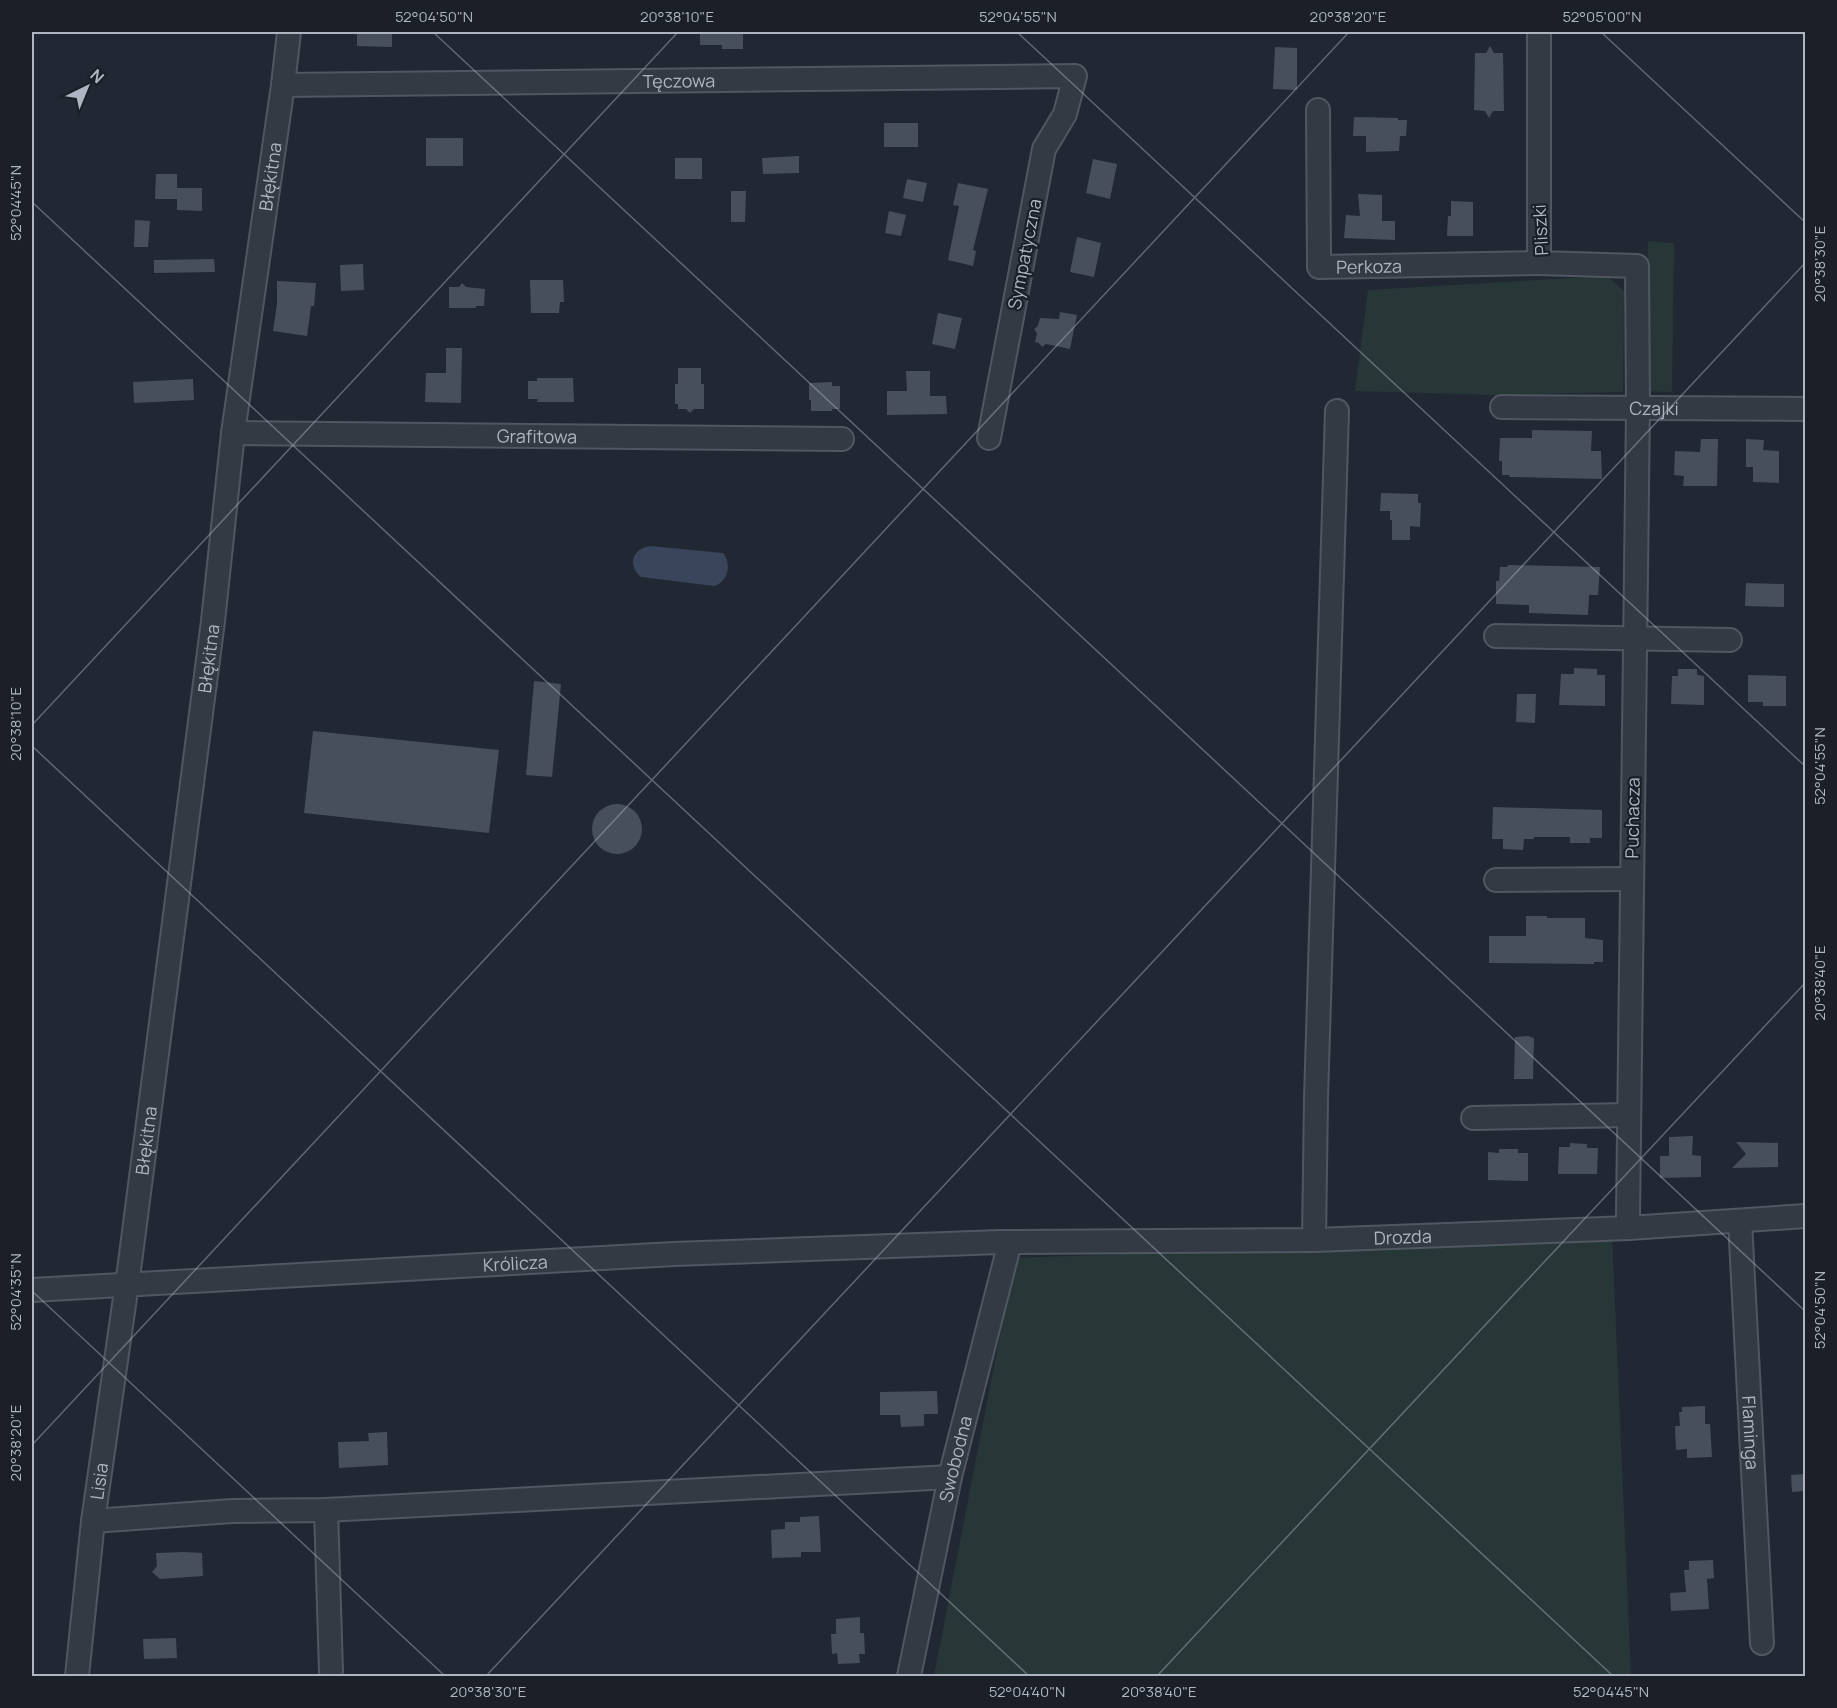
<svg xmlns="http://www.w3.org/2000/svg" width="1837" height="1708" font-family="Manrope,sans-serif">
<rect width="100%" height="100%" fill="#212833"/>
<g fill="#273738">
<polygon points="1648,241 1674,243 1672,392 1645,391"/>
<polygon points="1607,276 1624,291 1623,392 1496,395 1355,391 1368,290"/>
<polygon points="1612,1236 1631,1676 934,1676 1015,1258"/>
</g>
<path fill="#38455b" d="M650 546 723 553C732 564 728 582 714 586L641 577C627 565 632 549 650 546Z"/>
<g fill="#474f5d">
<polygon points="357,32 392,32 392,47 357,46"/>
<polygon points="700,32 743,32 743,49 722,49 722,45 700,45"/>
<polygon points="1490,46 1494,53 1503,53 1504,111 1493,111 1489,118 1485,111 1474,110 1475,53 1486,53"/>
<polygon points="1275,47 1297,48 1297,90 1273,89"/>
<polygon points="1354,117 1398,118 1398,120 1407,120 1406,136 1400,136 1399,151 1366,152 1366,136 1353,136"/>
<rect x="884" y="123" width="34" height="24"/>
<rect x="426" y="138" width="37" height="28"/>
<polygon points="799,156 799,173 763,174 762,158"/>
<rect x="675" y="158" width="27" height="21"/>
<polygon points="1093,159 1117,164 1110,199 1086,193"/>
<polygon points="156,174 177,174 177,188 202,188 202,211 177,210 177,199 155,199"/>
<polygon points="907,179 927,183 923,202 903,198"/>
<polygon points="958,183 988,189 973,250 976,251 973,266 948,260 959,206 953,205"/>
<polygon points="731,191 746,191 745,222 731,222"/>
<polygon points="1358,194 1382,195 1382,221 1395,221 1395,240 1344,238 1346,215 1360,216"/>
<polygon points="1451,201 1473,202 1473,236 1447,236 1448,216 1451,216"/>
<polygon points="889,211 906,215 901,236 885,233"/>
<polygon points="135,220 150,221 148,247 134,247"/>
<polygon points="1077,237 1101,243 1094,277 1070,272"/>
<polygon points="214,259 215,272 154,273 154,260"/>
<polygon points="363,264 364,290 341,291 340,265"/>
<polygon points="530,280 563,280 564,302 560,302 559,313 531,313"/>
<polygon points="277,281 316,283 314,306 311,306 307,336 273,331 277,304"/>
<polygon points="462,283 466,287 485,289 484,306 476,306 476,308 449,308 449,287 459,287"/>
<polygon points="1060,312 1077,315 1070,349 1046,344 1042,347 1039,343 1035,342 1037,333 1034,329 1038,326 1040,318 1059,319"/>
<polygon points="938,313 962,318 955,349 932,344"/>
<polygon points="446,348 462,348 461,403 425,402 426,373 446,373"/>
<polygon points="678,368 701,368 701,384 704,384 704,409 694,409 690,413 686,409 678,409 678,404 675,404 675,384 678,384"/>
<polygon points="906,371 930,371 930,396 946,396 947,414 887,415 887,391 907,391"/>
<polygon points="537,378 573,378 574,402 537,402 538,399 528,399 528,381 537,381"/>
<polygon points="193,379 194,400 134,403 133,382"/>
<polygon points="832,382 832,386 840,386 840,409 832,409 832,411 811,411 811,400 809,400 809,383"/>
<polygon points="1532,430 1592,431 1591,451 1601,451 1602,479 1509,477 1510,475 1502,475 1502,461 1499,461 1500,438 1532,438"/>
<polygon points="1701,439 1718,439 1717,486 1683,486 1684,476 1674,475 1675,451 1700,452"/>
<polygon points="1746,439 1764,440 1763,450 1779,451 1779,483 1753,482 1753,467 1746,467"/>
<polygon points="1381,493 1418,494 1418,503 1421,503 1420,527 1410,526 1410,540 1392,540 1392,520 1390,520 1390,511 1380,511"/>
<polygon points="1508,565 1600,567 1598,595 1589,595 1588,615 1529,613 1529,605 1496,604 1496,581 1499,581 1500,567 1507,567"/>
<polygon points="1746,583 1784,584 1784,607 1745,606"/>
<polygon points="1574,668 1597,669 1597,675 1605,675 1605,706 1559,705 1561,674 1574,674"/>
<polygon points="1678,669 1697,669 1697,675 1704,676 1704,705 1671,704 1672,676 1678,676"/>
<polygon points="1748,675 1786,676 1786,706 1763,706 1763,702 1748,702"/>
<polygon points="534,681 561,684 552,777 526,775"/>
<polygon points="1517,694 1536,694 1535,723 1516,722"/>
<polygon points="313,731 499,750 489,833 304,813"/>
<circle cx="617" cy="829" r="25"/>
<polygon points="1493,807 1602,810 1602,838 1590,838 1590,843 1570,843 1570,837 1534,837 1534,839 1524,839 1523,850 1503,849 1503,839 1492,839"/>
<polygon points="1526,916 1547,916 1547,918 1585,918 1585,938 1603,940 1603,962 1594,962 1594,964 1489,963 1489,936 1526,936"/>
<polygon points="1528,1036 1534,1038 1533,1079 1514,1079 1515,1037"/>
<polygon points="1693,1136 1692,1155 1701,1156 1701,1177 1660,1178 1660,1156 1669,1156 1669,1137"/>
<polygon points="1736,1142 1778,1143 1778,1167 1732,1168 1746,1154"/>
<polygon points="1570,1143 1587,1144 1587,1148 1598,1148 1597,1174 1558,1174 1559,1147 1570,1147"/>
<polygon points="1499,1149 1518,1149 1518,1153 1528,1153 1528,1181 1488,1180 1488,1152 1499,1153"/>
<polygon points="937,1391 938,1414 924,1414 924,1426 901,1427 900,1415 880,1415 880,1392"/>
<polygon points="1705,1406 1705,1424 1710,1424 1712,1457 1687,1458 1687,1449 1676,1450 1675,1426 1680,1426 1679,1412 1682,1412 1682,1407"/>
<polygon points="387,1432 388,1465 339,1468 338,1442 369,1441 368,1433"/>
<polygon points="1806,1474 1806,1491 1792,1492 1791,1475"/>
<polygon points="819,1516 821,1552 801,1552 801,1557 772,1558 771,1530 785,1529 785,1522 800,1522 800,1517"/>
<polygon points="184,1552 202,1553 203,1576 160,1579 152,1572 157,1566 156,1553"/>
<polygon points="1713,1560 1714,1578 1707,1579 1709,1609 1671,1611 1670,1593 1686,1592 1684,1570 1689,1570 1689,1561"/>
<polygon points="860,1617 860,1633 864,1633 865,1654 859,1654 860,1663 838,1664 837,1653 832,1654 831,1634 836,1634 836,1619"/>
<polygon points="176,1638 177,1658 144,1659 143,1639"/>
</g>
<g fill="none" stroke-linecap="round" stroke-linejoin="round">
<defs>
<g id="minor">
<polyline points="1539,32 1539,263 1637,266 1638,409 1628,1215 1629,1228"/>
<path id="s1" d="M283 85 1075 76 1065 114 1044 149 989 438"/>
<path id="s2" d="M1318 110 1319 267 1539 263"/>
<path id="s3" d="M1502 407 1806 409"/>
<path id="s4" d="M233 433 842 439"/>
<polyline points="1496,636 1730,640"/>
<polyline points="1496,880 1632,879"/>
<polyline points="1473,1118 1629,1115"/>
<path id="s5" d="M1740 1221 1762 1643"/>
<polyline points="1314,1240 1316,1098 1337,411"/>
<path id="s6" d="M32 1290 674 1254 1000 1242 1314 1240 1629 1228 1806 1216"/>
<polyline points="326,1510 331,1671"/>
<polyline points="93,1521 232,1511 326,1510 950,1477"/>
<path id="s7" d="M77 1676 93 1521 129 1270 213 621 233 433 283 85 289 32"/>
<path id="s8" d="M909 1676 950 1477 1010 1242"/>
</g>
</defs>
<use href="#minor" stroke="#515762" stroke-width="26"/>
<use href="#minor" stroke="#343a44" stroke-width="22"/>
</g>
<path fill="none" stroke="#aeb4c1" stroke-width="1.5" stroke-opacity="0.45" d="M433 32 1806 1312M1017 32 1806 767M1601 32 1806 223M32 202 1613 1676M32 725 678 32M32 746 1029 1676M32 1291 445 1676M32 1445 1349 32M486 1676 1806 262M1157 1676 1806 982"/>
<g text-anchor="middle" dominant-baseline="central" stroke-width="4.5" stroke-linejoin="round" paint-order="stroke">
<g font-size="18" fill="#aeb4c1" stroke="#1a1f28">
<text stroke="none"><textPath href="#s1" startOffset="396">Tęczowa</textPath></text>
<text stroke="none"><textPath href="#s7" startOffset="1512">Błękitna</textPath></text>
<text transform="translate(1540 230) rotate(-93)">Pliszki</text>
<text transform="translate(1024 254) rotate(-79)">Sympatyczna</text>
<text stroke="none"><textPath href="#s2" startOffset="207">Perkoza</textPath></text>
<text stroke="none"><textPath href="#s3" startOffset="152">Czajki</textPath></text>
<text stroke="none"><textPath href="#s4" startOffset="304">Grafitowa</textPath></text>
<text stroke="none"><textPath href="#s7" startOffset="1026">Błękitna</textPath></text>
<text transform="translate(1632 818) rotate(-89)">Puchacza</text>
<text stroke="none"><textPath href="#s7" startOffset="540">Błękitna</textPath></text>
<text stroke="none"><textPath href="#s6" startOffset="1372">Drozda</textPath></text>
<text stroke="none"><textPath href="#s6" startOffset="484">Królicza</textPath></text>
<text stroke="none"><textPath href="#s5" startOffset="212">Flaminga</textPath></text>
<text stroke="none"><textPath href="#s8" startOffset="222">Swobodna</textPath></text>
<text stroke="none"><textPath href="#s7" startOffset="196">Lisia</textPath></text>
</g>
</g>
<rect width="1837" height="1708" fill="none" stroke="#1a1f28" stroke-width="66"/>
<g transform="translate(87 87) rotate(43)" stroke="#1a1f28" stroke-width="4.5" paint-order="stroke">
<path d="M0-4.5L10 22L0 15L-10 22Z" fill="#aeb4c1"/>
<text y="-9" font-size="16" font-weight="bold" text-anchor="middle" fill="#aeb4c1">N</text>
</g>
<rect x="33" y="33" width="1771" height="1642" fill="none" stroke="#aeb4c1" stroke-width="2"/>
<g font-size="15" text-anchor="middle" fill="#aeb4c1">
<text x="434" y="22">52°04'50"N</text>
<text x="677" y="22">20°38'10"E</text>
<text x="1018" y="22">52°04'55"N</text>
<text x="1348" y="22">20°38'20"E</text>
<text x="1602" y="22">52°05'00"N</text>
<text transform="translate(16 203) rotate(-90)" y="5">52°04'45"N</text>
<text transform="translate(1820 264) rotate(-90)" y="5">20°38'30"E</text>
<text transform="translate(16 724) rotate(-90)" y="5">20°38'10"E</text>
<text transform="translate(1820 766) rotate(-90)" y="5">52°04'55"N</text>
<text transform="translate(1820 983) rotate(-90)" y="5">20°38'40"E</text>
<text transform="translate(16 1292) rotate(-90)" y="5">52°04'35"N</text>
<text transform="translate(1820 1310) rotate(-90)" y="5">52°04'50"N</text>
<text transform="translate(16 1443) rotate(-90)" y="5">20°38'20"E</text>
<text x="488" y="1697">20°38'30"E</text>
<text x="1027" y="1697">52°04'40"N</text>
<text x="1159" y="1697">20°38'40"E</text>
<text x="1611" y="1697">52°04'45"N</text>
</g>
</svg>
